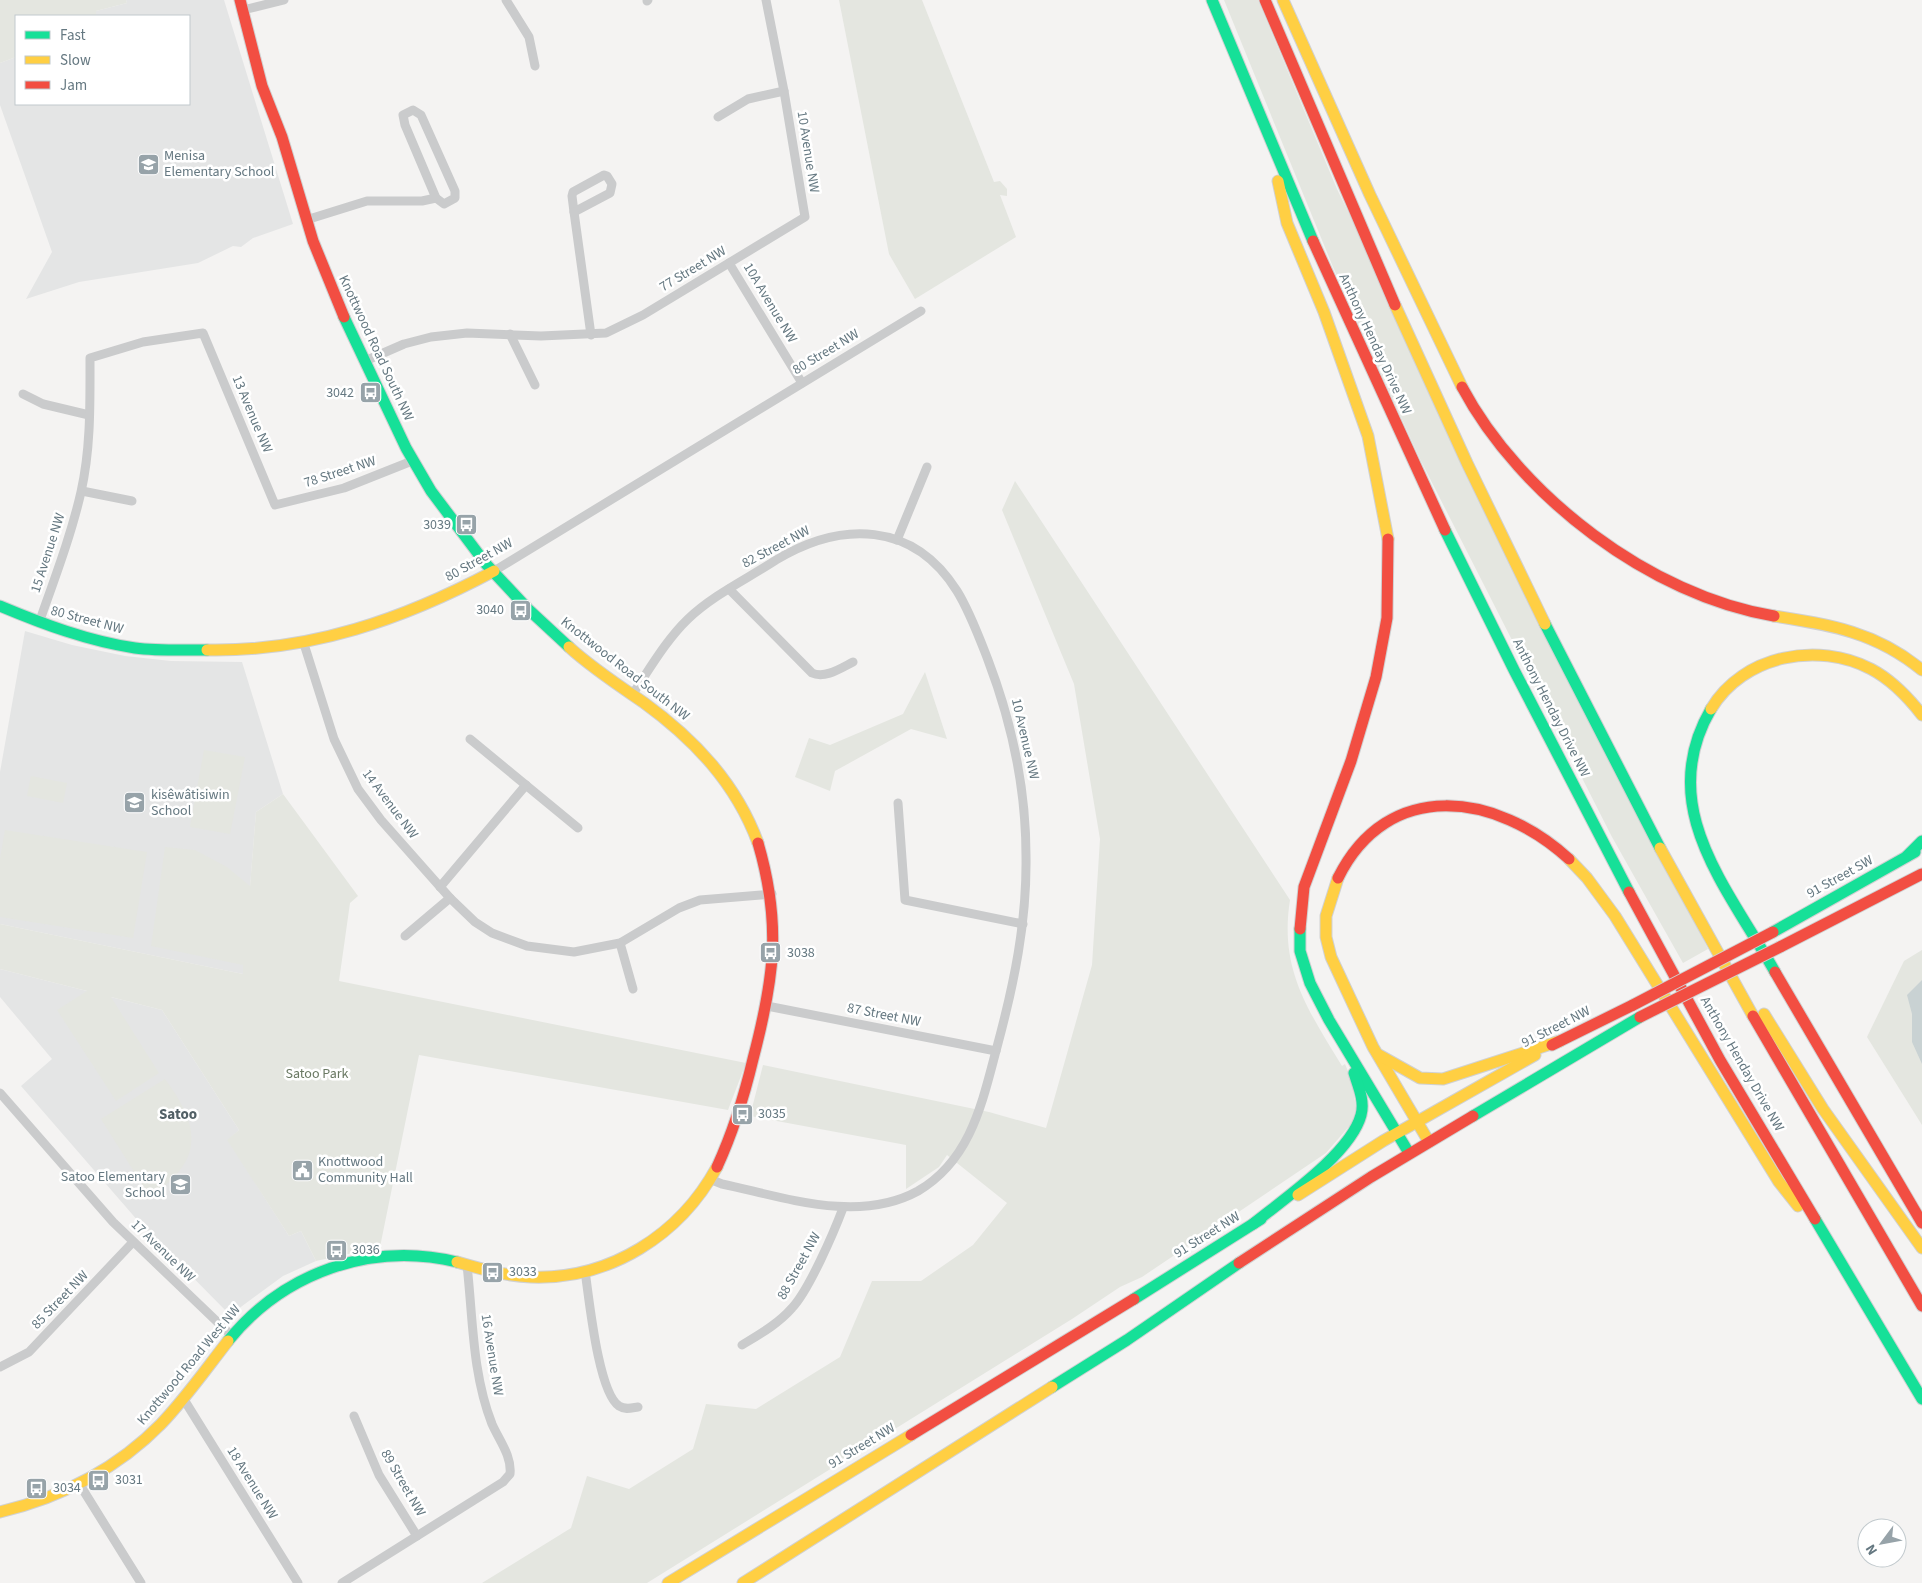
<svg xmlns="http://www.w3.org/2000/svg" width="1922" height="1583" font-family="'Source Sans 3',sans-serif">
<rect width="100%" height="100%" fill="#f4f3f2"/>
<g fill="#e4e5e5">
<polygon points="126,0 224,0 293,224 253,238 241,247 233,246 198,263 79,282 26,299 52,252 0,105 0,63 16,57 16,104 189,104 189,16 96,16 96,11 127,3"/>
<polygon points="25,631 72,645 125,656 171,661 242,662 283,794 256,812 243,974 0,924 0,772"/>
<polygon points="0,969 162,1010 239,1130 228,1140 289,1236 301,1231 316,1261 283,1276 230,1315 145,1229 21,1086 52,1059 0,997"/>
</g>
<g fill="#e4e6e0">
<polygon points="0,0 126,0 127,3 96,11 96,16 16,16 16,57 0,63"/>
<polygon points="839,0 922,0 994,182 1000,181 1007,189 1007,196 1000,195 1016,237 915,299 889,254"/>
<polygon points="1224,0 1258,0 1337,189 1708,949 1683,963 1612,837 1420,459 1333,267"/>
<path d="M1015 481 1290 900C1279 969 1308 1010 1342 1066L1345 1064 1352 1081 1356 1109 1352 1123 1326 1153 1142 1277 1120 1287 1072 1319 647 1583H482L571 1528 587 1476 629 1489 693 1449 706 1404 756 1409 840 1357 872 1281H921L973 1245 1007 1203 947 1155 939 1167 906 1189V1145L750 1116 763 1065 989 1112 1046 1128 1092 965 1100 839 1074 684 1002 510Z"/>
<polygon points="925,672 947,739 911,729 835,771 830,791 795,777 809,738 830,745 903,714"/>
<polygon points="204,750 245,757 230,834 190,827"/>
<polygon points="31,776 67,783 63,803 27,796"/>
<polygon points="283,794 358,896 350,903 339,981 746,1063 728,1110 419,1055 380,1247 316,1261 301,1231 289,1236 227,1140 239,1130 162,1010 111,997 159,1073 116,1101 57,1010 87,991 0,969 0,924 243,974 243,965 151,946 165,847 195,850 227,867 250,886 256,812"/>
<polygon points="5,830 147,852 133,938 0,917 0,859"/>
<polygon points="1922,950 1922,1125 1867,1037 1904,961"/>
<path d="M165 1079C201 1128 204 1160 150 1197L101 1119Z"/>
</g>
<polygon fill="#c9d2d3" points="1922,980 1922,1064 1912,1042 1912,1014 1907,995"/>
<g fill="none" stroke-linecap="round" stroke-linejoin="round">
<defs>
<g id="fast">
<polyline points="1212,0 1313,241"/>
<polyline points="344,317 406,448 431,491 486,564 528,609 569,647"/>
<polyline points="1445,530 1514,670 1629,892"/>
<path d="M0 606C43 624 88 641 135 648 158 651 183 650 207 650"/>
<polyline points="1545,624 1660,848"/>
<path d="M1711 709C1654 807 1728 888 1775 972"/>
<polyline points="1907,856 1922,841"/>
<polyline points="1300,929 1300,951 1310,983 1329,1020 1409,1153"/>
<polyline points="1773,932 1915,852"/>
<polyline points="1473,1116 1640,1017"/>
<polyline points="1815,1219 1922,1399"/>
<path d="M1253 1224C1284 1199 1351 1153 1361 1115 1365 1101 1358 1086 1354 1073"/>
<polyline points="1134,1299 1261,1219"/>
<path d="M228 1341C283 1273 371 1241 457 1262"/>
<polyline points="1052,1387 1127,1340 1239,1263"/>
</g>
<g id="slow">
<polyline points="1283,0 1370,195 1462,387"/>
<polyline points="1278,181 1287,223 1324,312 1368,436 1388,539"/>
<polyline points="1395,305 1467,463 1545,624"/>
<path d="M1774 616C1831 625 1876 632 1922 670"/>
<path d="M569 647C592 668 618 685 643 702 694 739 736 783 758 843"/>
<path d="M207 650C310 652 404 619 494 571"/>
<path d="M1711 709C1743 655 1818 641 1871 669 1892 680 1908 697 1922 715"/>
<polyline points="1660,848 1753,1016"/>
<polyline points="1569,859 1587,878 1615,916 1779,1182 1798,1206"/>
<polyline points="1338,878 1326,916 1326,937 1331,957 1373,1047 1429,1142"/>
<polyline points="1764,1014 1823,1109 1922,1248"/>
<polyline points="1379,1055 1420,1078 1443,1079 1560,1041"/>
<polyline points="1298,1195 1383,1141 1535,1055"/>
<path d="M457 1262C481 1269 506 1276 531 1277 610 1280 680 1235 717 1167"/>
<path d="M0 1512C62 1497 116 1470 161 1424 185 1399 206 1369 228 1341"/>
<polyline points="668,1583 911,1435"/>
<polyline points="743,1583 1052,1387"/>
</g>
<g id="jam">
<polyline points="240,0 262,86 282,137 313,241 344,317"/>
<polyline points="1265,0 1395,305"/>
<polyline points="1313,241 1445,530"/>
<path d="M1462 387C1520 496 1651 596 1774 616"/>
<path d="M1338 878C1388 777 1497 793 1569 859"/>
<polyline points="1629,892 1720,1060 1815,1219"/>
<polyline points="1300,929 1304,887 1351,761 1376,677 1387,618 1388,539"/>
<polyline points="1780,947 1922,874"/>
<polyline points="1775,972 1922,1223"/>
<polyline points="1753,1016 1922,1306"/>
<polyline points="1552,1045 1633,1005"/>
<path d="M717 1167C733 1132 744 1097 753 1059 774 979 782 925 758 843"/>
<polyline points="1239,1263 1371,1177 1473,1116"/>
<polyline points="911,1435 1134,1299"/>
</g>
</defs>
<use href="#fast" stroke="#d0d1d2" stroke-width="13"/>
<use href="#slow" stroke="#d0d1d2" stroke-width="13"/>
<use href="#jam" stroke="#d0d1d2" stroke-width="13"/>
<g stroke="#cacbcc" stroke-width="9">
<polyline points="506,0 529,37 535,66"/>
<polyline points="647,1 648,0"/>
<polyline points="243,10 284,0"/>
<polygon points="413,110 421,115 455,191 455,198 444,204 436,198 405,125 403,115"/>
<polyline points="718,117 748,99 784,91"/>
<polygon points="604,175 607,176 612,184 610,193 574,212 572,196 573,192"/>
<polyline points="574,212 591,335"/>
<polyline points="306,220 367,201 422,201 436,198"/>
<polyline points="729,263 802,383"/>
<polyline points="510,334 535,385"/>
<polyline points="365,361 404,344 431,337 467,333 541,336 606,333 643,315 805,217 784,91 766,0"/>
<polyline points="23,394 43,404 89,415"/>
<polyline points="82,491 132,501"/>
<polyline points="897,540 927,467"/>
<polyline points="494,571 921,311"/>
<path d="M729 589 812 673C825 679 841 668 853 662"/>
<path d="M39 623C54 580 71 536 81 492 91 448 90 402 90 358L143 342 203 333 275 505 344 488 412 461"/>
<polyline points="304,644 334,739 358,789 381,820 450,898 475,922 492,933 527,946 574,952 620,943 679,908 700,900 772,894"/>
<path d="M632 695C649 670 666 640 688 619 713 595 747 579 776 560 841 521 913 521 957 591 970 612 979 637 988 660 1012 723 1026 788 1026 856 1027 922 1014 984 997 1047 982 1103 971 1160 918 1191 858 1224 784 1197 722 1184L712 1180"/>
<polyline points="470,739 578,828"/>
<polyline points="898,803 905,900 1023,924"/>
<polyline points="440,887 526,785"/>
<polyline points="405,936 450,898"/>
<polyline points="620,943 633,989"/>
<polyline points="767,1006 996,1051"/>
<polyline points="0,1093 113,1222 231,1335"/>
<path d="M585 1271C589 1297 598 1392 619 1406 625 1410 631 1408 638 1407"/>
<path d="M742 1345C760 1334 778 1324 792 1308 809 1290 834 1232 843 1208"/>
<polyline points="0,1367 29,1352 133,1242"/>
<polyline points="183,1398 298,1583"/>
<polyline points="354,1416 379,1475 417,1536"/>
<polyline points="80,1485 141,1583"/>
<path d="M342 1583 503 1482 510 1474C512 1456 499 1440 492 1424 472 1373 473 1318 467 1265"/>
</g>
<use href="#fast" stroke="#16e098" stroke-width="11"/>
<use href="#slow" stroke="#ffcf43" stroke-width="11"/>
<use href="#jam" stroke="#f24e42" stroke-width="11"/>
<defs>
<g id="jam-bridge">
<polyline points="1633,1005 1773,932"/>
<polyline points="1640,1017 1780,947"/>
</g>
</defs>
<use href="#jam-bridge" stroke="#d0d1d2" stroke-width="13" stroke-linecap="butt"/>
<use href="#jam-bridge" stroke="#f24e42" stroke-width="11"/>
</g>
<defs>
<symbol id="school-square" viewBox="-11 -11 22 22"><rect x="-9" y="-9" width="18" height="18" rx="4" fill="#97a3a9" stroke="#fff"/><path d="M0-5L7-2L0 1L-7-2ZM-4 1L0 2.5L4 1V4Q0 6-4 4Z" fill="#fff"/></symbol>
<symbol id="bus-square" viewBox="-11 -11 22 22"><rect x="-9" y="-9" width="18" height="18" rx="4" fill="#97a3a9" stroke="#fff"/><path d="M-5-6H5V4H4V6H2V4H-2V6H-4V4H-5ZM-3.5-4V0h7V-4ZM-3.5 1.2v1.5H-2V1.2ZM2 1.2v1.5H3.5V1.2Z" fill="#fff"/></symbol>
<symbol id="civic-square" viewBox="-11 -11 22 22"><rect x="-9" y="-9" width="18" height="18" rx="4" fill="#97a3a9" stroke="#fff"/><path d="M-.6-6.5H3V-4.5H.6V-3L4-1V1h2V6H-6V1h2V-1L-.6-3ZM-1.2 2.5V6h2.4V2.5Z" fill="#fff"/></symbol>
</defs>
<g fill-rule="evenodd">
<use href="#school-square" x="136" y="152" width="25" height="25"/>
<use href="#bus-square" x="358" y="380" width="25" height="25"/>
<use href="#bus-square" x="454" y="512" width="25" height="25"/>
<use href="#bus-square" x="508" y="598" width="25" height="25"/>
<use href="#school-square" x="122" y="790" width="25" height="25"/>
<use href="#bus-square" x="758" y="940" width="25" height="25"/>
<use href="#bus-square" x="730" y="1102" width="25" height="25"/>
<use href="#civic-square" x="290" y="1158" width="25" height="25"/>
<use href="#school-square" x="168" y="1172" width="25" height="25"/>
<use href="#bus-square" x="324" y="1238" width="25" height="25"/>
<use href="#bus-square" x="480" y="1260" width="25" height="25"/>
<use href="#bus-square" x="86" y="1468" width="25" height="25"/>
<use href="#bus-square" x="24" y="1476" width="25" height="25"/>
</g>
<g text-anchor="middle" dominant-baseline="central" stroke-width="5" stroke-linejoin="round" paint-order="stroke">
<g font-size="14" fill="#657881" stroke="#fff">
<text transform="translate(808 152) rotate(81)">10 Avenue NW</text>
<text transform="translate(693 269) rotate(-31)">77 Street NW</text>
<text transform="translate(770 303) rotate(59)">10A Avenue NW</text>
<text transform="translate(1375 344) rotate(65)">Anthony Henday Drive NW</text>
<text transform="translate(376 348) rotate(65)">Knottwood Road South NW</text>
<text transform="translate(826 352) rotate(-31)">80 Street NW</text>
<text transform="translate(252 414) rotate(67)">13 Avenue NW</text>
<text transform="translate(340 472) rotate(-18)">78 Street NW</text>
<text transform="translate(776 547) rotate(-28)">82 Street NW</text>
<text transform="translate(48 553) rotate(-72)">15 Avenue NW</text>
<text transform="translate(479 560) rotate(-29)">80 Street NW</text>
<text transform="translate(87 620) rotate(15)">80 Street NW</text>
<text transform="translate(625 669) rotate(38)">Knottwood Road South NW</text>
<text transform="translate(1551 708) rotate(63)">Anthony Henday Drive NW</text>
<text transform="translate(1025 739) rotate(77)">10 Avenue NW</text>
<text transform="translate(390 804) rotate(53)">14 Avenue NW</text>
<text transform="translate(1840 877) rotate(-29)">91 Street SW</text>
<text transform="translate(884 1015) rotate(11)">87 Street NW</text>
<text transform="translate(1556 1027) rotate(-27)">91 Street NW</text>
<text transform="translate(1742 1064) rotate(60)">Anthony Henday Drive NW</text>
<text transform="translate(1207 1235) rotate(-32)">91 Street NW</text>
<text transform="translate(163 1251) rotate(44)">17 Avenue NW</text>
<text transform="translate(799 1266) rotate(-61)">88 Street NW</text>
<text transform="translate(60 1300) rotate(-46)">85 Street NW</text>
<text transform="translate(492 1355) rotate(81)">16 Avenue NW</text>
<text transform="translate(189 1365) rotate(-50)">Knottwood Road West NW</text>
<text transform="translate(862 1446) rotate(-31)">91 Street NW</text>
<text transform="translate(252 1483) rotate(58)">18 Avenue NW</text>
<text transform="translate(403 1483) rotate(60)">89 Street NW</text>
</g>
<g font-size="14" fill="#657881" stroke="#fff" text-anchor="start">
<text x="164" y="156">Menisa<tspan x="164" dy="16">Elementary School</tspan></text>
<text x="354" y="393" text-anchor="end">3042</text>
<text x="451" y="525" text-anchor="end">3039</text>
<text x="504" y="610" text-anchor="end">3040</text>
<text x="151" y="795">kisêwâtisiwin<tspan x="151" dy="16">School</tspan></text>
<text x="787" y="953">3038</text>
<text x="758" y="1114">3035</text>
<text x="318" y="1162">Knottwood<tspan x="318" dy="16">Community Hall</tspan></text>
<text x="165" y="1177" text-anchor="end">Satoo Elementary<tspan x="165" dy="16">School</tspan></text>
<text x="352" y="1250">3036</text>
<text x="509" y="1272">3033</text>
<text x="115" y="1480">3031</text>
<text x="53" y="1488">3034</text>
</g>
<g font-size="14" fill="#6a7963" stroke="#fff">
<text x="317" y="1074">Satoo Park</text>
</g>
<g font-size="15" font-weight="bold" fill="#526066" stroke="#fff">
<text x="178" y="1114">Satoo</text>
</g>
</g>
<rect x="15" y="15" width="175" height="90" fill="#ffffff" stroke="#c1c9cd"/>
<rect x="25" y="31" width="25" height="8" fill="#16e098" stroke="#c1c9cd"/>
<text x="60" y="40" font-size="15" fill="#657881">Fast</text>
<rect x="25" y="56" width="25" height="8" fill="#ffcf43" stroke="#c1c9cd"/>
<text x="60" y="65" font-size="15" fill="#657881">Slow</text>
<rect x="25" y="81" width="25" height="8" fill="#f24e42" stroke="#c1c9cd"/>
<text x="60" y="90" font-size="15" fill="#657881">Jam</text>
<g transform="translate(1882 1543) rotate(238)"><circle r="24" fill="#ffffff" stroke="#c1c9cd"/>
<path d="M0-4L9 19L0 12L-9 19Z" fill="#97a3a9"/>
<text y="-8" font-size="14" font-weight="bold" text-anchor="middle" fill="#657881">N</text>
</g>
</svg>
